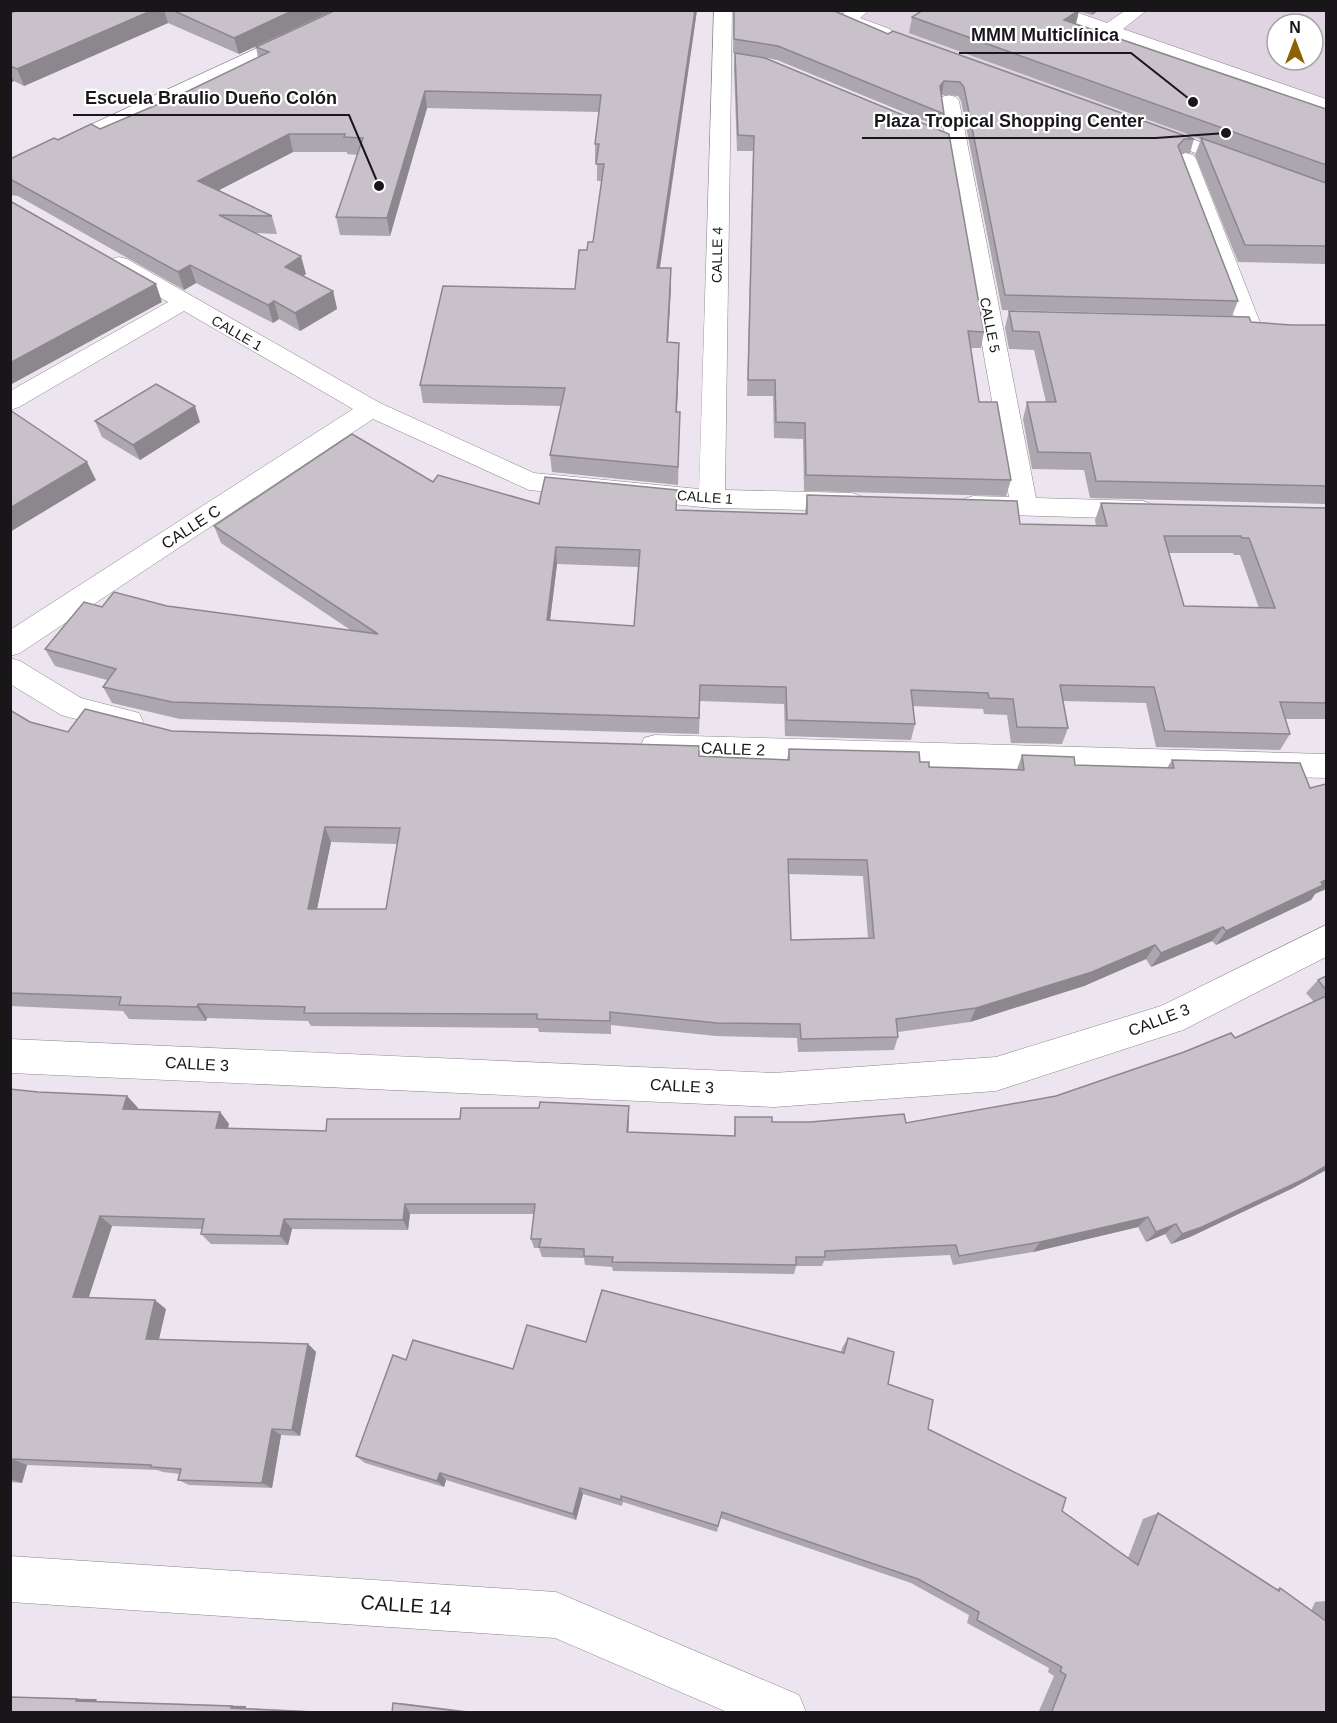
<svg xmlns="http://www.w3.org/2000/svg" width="1337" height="1723" font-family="Arial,sans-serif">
<rect width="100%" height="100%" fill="#ece4ee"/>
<path fill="#e0d4e3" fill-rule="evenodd" d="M840 10 1326 11V207L821 21ZM1277 24H1313V60H1277Z"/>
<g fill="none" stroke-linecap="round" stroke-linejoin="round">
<defs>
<g id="minor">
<polygon points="340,10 365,10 362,14 10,176 10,162"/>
<polygon points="714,10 732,10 725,490 852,493 861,496 865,502 861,508 852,511 712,508 529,490 373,419 20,653 10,656 10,630 353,409 184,311 19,407 10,410 10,391 168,302 111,269 108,264 111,259 119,257 127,259 380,403 534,473 699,489"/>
<polygon points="847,10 869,10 860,18 890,29 893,33 890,37 884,38 840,23 837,19"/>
<polygon points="1042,10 1070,10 1107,23 1126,10 1147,10 1123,29 1326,99 1326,111 1045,14"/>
<polygon points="949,95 956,97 959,101 1036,498 1143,501 1152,504 1156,510 1152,516 1143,519 973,514 964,511 960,505 964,499 973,496 1009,497 939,101 942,97"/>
<polygon points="1150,124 1326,187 1326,200 1143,134 1140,130 1143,126"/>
<polygon points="1186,153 1193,155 1196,159 1261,325 1257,330 1249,332 1241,330 1237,325 1176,159 1179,155"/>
<polygon points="10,658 20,661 81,698 139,713 143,721 139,729 128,733 61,715 10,684"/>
<polygon points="655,735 1326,754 1326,778 655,759 644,756 640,747 644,738"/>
<polygon points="1326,925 1326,957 1183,1030 996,1091 774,1107 10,1073 10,1039 774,1073 996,1057 1161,1006"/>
<polygon points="10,1556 556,1592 799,1695 806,1712 727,1712 555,1638 10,1602"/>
</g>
</defs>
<use href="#minor" stroke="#8c858e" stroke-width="1"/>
<use href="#minor" fill="#fff" fill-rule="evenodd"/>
</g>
<g fill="#aca6ae" fill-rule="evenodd">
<polygon points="10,10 334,10 239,54 168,23 24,86 14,81 10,83"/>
<polygon points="336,10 697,10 660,268 671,286 668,342 679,343 677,412 680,412 678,485 552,472 550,455 561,406 423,403 420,385 575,289 587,250 593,242 602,181 597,181 597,162 595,162 595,144 599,112 427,108 390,236 340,235 336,217 358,155 347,154 347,152 293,152 219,190 272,216 277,234 255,233 306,274 303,276 333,291 337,309 300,331 279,319 273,323 196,283 184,290 18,196 10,195 10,159 58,140 100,129 182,94 258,58 256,47"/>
<polygon points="734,10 888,34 1194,139 1190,153 1181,153 1238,301 1232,316 1002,310 961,101 958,96 942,95 941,96 944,114 942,128 777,60 767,58 984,332 981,348 971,348 979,402 1011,480 1006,496 804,491 803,439 774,438 773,396 747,396 753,151 737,151 734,69 735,53 733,53"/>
<polygon points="923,10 1099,10 1092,15 1079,11 1076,24 1326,109 1326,264 1238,262 1195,155 1201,139 909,33 912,17"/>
<polygon points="1009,311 1251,322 1291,325 1326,325 1326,504 1090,498 1084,470 1032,469 1023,419 1027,402 1046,402 1034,350 1009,349 1005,328"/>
<polygon points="95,421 200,422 140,460 102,437"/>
<path d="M433 482 539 504 677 510 805 514 807 495 1020 524 1096 526 1095 520 1101 503 1326 508V719H1285L1290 734 1280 750 1156 747 1146 703 1063 701 1068 728 1062 744 1011 743 1007 715 984 714 983 709 913 706 915 724 911 740 785 736 784 704 700 701 699 734 180 719 112 703 103 687 107 680 55 666 45 649 102 607 167 606 352 631 221 543 214 526ZM1169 553H1233L1234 555H1240L1259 608 1184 606ZM557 564 638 567 634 626 550 620Z"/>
<path d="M10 710 30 722 68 732 172 731 787 760 789 749 920 762 929 767 1017 769 1022 755 1075 765 1167 768 1172 760 1315 894 1311 900 1216 945 1212 941 1151 967 1146 959 1084 986 970 1022 898 1032V1037L894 1050 798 1052 797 1038 716 1036 611 1025V1034L539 1032 538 1028 311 1026 308 1021 207 1018 206 1021 129 1019 123 1011 10 1006ZM331 842 397 844 386 909H317ZM788 874 863 876 868 938 791 940Z"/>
<polygon points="1326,976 1326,1170 1293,1188 1190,1237 1171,1244 1165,1234 1146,1242 1138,1227 1033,1252 953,1265 950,1255 824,1261 822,1266 796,1266 794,1274 613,1271 612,1267 585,1265 584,1258 542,1257 539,1248 534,1248 531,1239 534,1214 410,1214 408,1230 292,1229 288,1245 211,1244 201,1234 202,1229 112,1226 88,1298 166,1309 159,1339 308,1344 316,1352 300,1436 281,1435 272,1488 189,1485 178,1480 180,1474 163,1472 157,1470 27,1465 22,1483 10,1482 10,1089 38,1092 127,1096 138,1108 137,1110 220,1112 229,1124 227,1128 326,1131 460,1119 539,1108 629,1106 629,1117 628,1132 734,1136 735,1117 772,1122 906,1123 1056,1096 1235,1038 1314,1002 1306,993 1318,980"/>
<polygon points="848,1338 928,1429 1062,1511 1128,1558 1143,1519 1158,1513 1275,1589 1280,1588 1311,1611 1315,1602 1326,1601 1326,1713 1041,1713 1039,1711 1054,1676 1048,1672 1049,1668 967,1623 969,1615 911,1583 720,1518 717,1532 623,1502 622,1506 583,1494 576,1520 446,1480 444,1487 365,1463 356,1456 406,1360 513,1369 586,1342 841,1353 842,1348"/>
<polygon points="10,1697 97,1699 96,1701 246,1706 246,1708 353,1713 10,1713"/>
<polygon points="393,1703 402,1703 483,1713 392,1713"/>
</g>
<g fill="#8c878d">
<polygon points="153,10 164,10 168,23 24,86 17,69"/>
<polygon points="294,10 334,10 239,54 234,38"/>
<polygon points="695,10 697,10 657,286 657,268"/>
<polygon points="1079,10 1075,27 1064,20"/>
<polygon points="1093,10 1099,10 1092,15"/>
<polygon points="10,72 14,81 10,83"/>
<polygon points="944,81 942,95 937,100 940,86"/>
<polygon points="425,91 427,108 390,236 387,218"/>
<polygon points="289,134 293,152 204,198 198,181"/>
<polygon points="301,256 306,274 290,284 285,267"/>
<polygon points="190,265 196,283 184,290 178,272"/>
<polygon points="671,268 671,286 667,360 667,342"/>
<polygon points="156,284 162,302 10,385 10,363"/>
<polygon points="333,291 337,309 300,331 295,313"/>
<polygon points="274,301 279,319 273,323 268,305"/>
<polygon points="679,343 679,361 676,430 676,412"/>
<polygon points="195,406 200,422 140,460 133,445"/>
<polygon points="87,462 96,480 10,532 10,508"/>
<polygon points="556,547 557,564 548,637 547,620"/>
<polygon points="325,827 331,842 314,923 308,909"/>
<polygon points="1326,880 1326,889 1315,894 1311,900 1216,945 1226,931"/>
<polygon points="1223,927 1212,941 1151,967 1161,953"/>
<polygon points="1155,945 1146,959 1084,986 970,1022 976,1008"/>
<polygon points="198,1004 207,1018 206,1021 197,1007"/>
<polygon points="127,1096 138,1108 134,1121 123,1109"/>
<polygon points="629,1106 629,1117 628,1144 627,1132"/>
<polygon points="220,1112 229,1124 225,1140 216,1128"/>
<polygon points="1326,1166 1326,1170 1293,1188 1190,1237 1171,1244 1182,1234"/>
<polygon points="405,1204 410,1214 408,1230 403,1220"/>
<polygon points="100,1216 112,1226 86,1306 73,1297"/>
<polygon points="1148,1217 1138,1227 1033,1252 1040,1242"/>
<polygon points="284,1219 292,1229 288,1245 280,1236"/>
<polygon points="1176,1224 1165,1234 1146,1242 1156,1232"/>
<polygon points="155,1300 166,1309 157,1347 146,1339"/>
<polygon points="308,1344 316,1352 300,1436 292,1430"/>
<polygon points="272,1429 281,1435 272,1488 262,1483"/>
<polygon points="12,1459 27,1465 22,1483 10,1479 10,1465"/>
<polygon points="440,1473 446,1480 444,1487 437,1481"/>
<polygon points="580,1488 583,1494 576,1520 573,1514"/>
<polygon points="77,1699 97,1699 96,1701 76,1701"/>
<polygon points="232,1706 246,1706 246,1708 231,1708"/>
</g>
<g fill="#c8c1ca" stroke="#8c878d" stroke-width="1.5" fill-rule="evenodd">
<polygon points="19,10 153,10 17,69 10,66 10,13"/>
<polygon points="172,10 294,10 234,38"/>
<polygon points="336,10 695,10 657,268 671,268 667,342 679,343 676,412 680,412 678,467 550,455 565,388 420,385 443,286 575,289 579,250 587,250 588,242 593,242 604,164 596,164 599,144 595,144 601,95 425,91 387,218 336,217 363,138 344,137 345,134 289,134 198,181 272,216 219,215 301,256 285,267 333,291 295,313 274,301 268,305 190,265 178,272 10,179 10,159 54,138 58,140 91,124 100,129 182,94 269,52 256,47"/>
<polygon points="734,10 832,10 888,34 893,31 1194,139 1184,139 1178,146 1238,301 1005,295 964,87 960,82 944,81 940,86 944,114 778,46 734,39"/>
<polygon points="923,10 1079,10 1064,20 1326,109 1326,165 912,17"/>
<polygon points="735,53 765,58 949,134 984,332 968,331 979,402 997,402 1011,480 806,475 805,423 776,422 775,380 748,380 754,136 738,135"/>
<polygon points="1201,138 1326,183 1326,246 1245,245"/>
<polygon points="10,201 156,284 10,363"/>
<polygon points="1009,311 1249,317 1251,322 1291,325 1326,325 1326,486 1096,481 1090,453 1038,452 1027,402 1056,402 1039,332 1013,331"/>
<polygon points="156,384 195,406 133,445 95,421"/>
<polygon points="10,410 87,462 10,508"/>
<path d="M352 434 433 482 438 475 539 504 545 477 677 490 676 510 807 514V495L1017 501 1020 524 1107 526 1101 503 1326 508V703L1280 702 1290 734 1165 731 1154 687 1060 685 1068 728 1017 727 1013 699 989 698 988 693 911 690 915 724 787 720 786 687 700 685 699 718 172 702 103 687 116 669 45 649 84 602 102 607 114 592 167 606 378 634 214 526ZM1164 536H1241L1242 538H1249L1275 608 1184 606ZM556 547 640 550 634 626 547 620Z"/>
<path d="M85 709 172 731 699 746V756L789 760V749L919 752 920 762H929V767L1024 770 1022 755 1074 757 1075 765 1174 768 1172 760 1300 763 1310 788 1326 784V880L1321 882 1323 885 1226 931 1223 927 1161 953 1155 945 1092 972 976 1008 896 1019 898 1037 801 1039 800 1024 717 1023 610 1012V1021L537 1019V1014L304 1013 305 1007 198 1004 197 1007 119 1005 121 997 10 993V710L30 722 68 732ZM325 827 400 828 386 909H308ZM788 859 867 860 874 938 791 940Z"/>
<polygon points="1326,976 1326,990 1318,980"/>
<polygon points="1326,996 1326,1166 1306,1178 1202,1227 1182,1234 1176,1224 1156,1232 1148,1217 1040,1242 959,1256 956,1245 825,1251 825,1257 796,1257 796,1265 612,1262 613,1257 584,1256 584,1249 539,1247 541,1239 531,1239 535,1204 405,1204 403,1220 284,1219 280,1236 201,1234 204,1219 100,1216 73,1297 155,1300 146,1339 308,1344 292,1430 272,1429 262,1483 178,1480 181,1469 151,1467 151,1465 12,1459 10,1465 10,1089 38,1092 127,1096 123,1109 220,1112 216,1128 326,1131 327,1119 460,1119 461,1108 539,1108 540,1102 629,1106 627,1132 735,1136 735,1117 772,1117 772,1122 810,1122 904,1114 906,1123 1056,1096 1184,1052 1231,1033 1235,1038"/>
<polygon points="602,1290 844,1353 848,1338 894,1352 888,1384 933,1400 928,1429 1066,1498 1062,1511 1138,1565 1158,1513 1279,1591 1280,1588 1326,1621 1326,1620 1326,1713 1053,1713 1052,1711 1066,1675 1060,1671 1062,1667 977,1620 979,1612 918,1579 722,1512 718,1526 621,1496 621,1500 580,1488 573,1514 440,1473 437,1481 356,1456 393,1355 406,1360 413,1340 513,1369 527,1325 586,1342"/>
<polygon points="10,1697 77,1699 76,1701 232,1706 231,1708 332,1713 10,1713"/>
<polygon points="393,1703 472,1713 392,1713"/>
</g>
<g text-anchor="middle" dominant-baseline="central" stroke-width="4.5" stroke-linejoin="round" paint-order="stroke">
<g font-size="14" fill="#181619" stroke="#fff">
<text transform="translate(717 255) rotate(-89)">CALLE 4</text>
<text transform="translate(990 325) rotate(79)">CALLE 5</text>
<text transform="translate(237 333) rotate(30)">CALLE 1</text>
<text transform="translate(705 497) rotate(4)">CALLE 1</text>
</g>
<g font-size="16" fill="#181619" stroke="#fff">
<text transform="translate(191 527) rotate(-33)">CALLE C</text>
<text transform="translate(733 749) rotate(2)">CALLE 2</text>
<text transform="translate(1159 1020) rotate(-21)">CALLE 3</text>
<text transform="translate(197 1064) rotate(3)">CALLE 3</text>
<text transform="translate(682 1086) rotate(3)">CALLE 3</text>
</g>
<g font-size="20" fill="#181619" stroke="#fff">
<text transform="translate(406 1605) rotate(4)">CALLE 14</text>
</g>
</g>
<path fill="none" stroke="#181619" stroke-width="2" d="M1193 102L1131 53H959M379 186L349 115H73M1226 133L1156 138H862"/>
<g fill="#181619" stroke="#fff" stroke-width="2">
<circle cx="1193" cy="102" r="6"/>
<circle cx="379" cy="186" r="6"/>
<circle cx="1226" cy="133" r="6"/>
</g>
<g font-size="18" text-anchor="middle" font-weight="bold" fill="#181619" stroke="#fff" stroke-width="4.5" stroke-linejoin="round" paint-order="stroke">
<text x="1045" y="41">MMM Multiclínica</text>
<text x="211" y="104">Escuela Braulio Dueño Colón</text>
<text x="1009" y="127">Plaza Tropical Shopping Center</text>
</g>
<rect width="1337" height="1723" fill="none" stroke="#181619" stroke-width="24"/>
<g transform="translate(1295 42)"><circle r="28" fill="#ffffff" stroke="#a3a2a3" stroke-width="1.5"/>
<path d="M0-4.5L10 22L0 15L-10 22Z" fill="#8a6202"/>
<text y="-9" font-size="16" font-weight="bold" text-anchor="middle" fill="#181619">N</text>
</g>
</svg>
